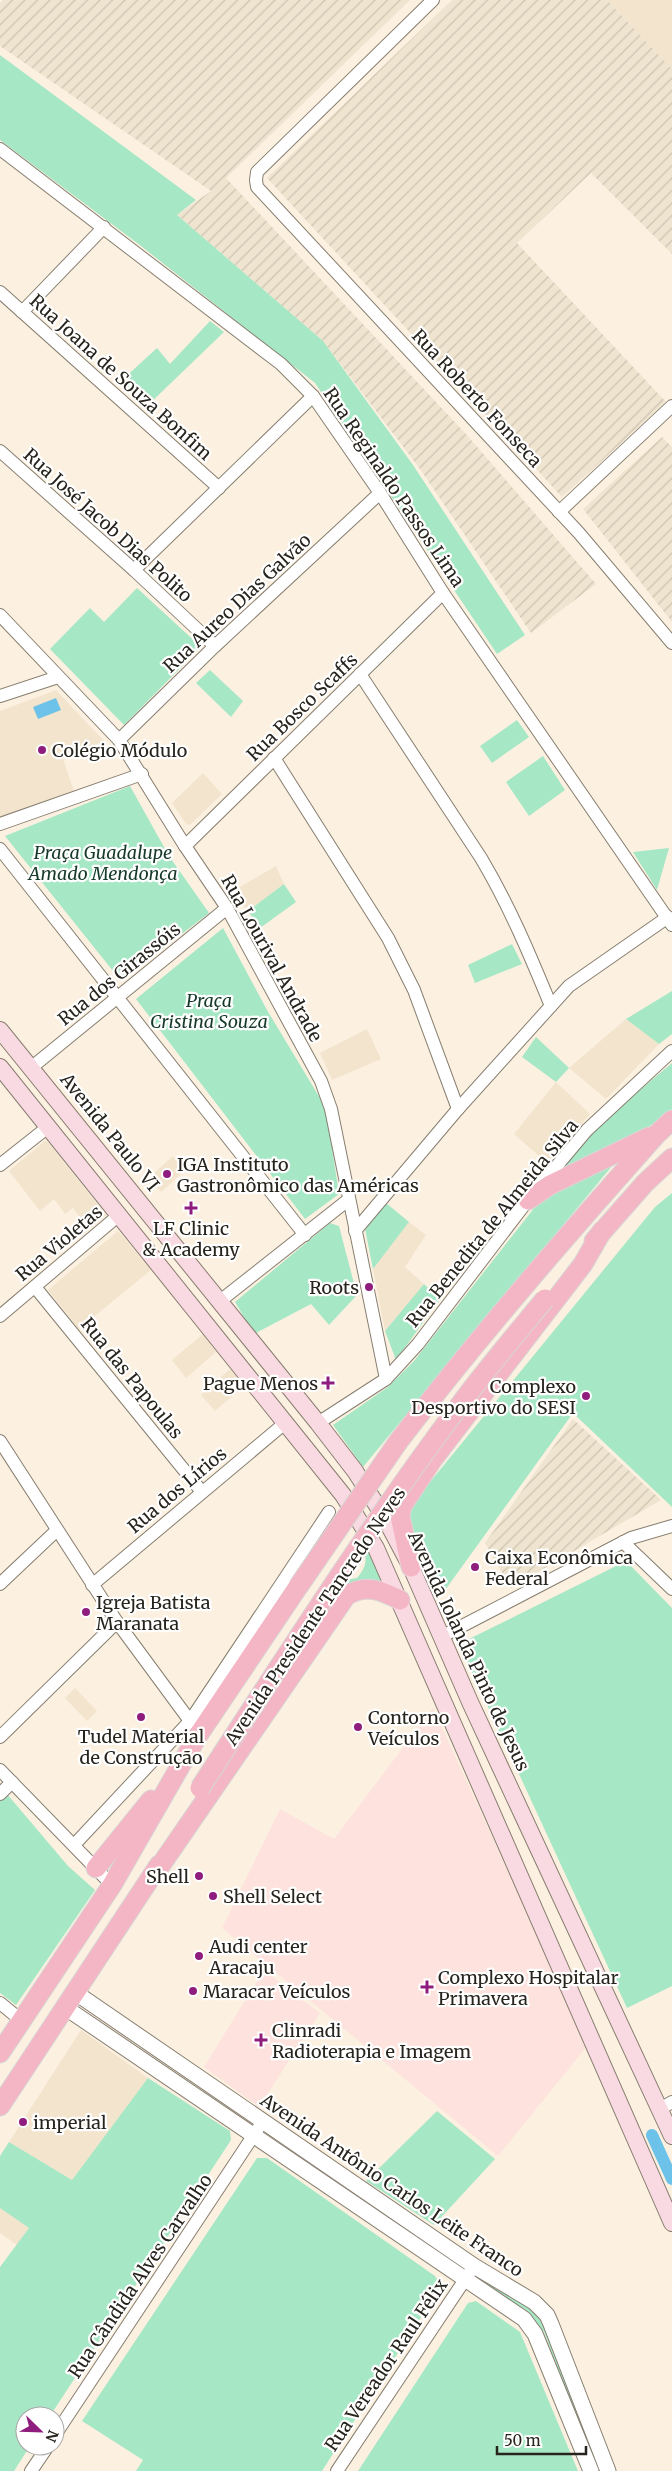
<svg xmlns="http://www.w3.org/2000/svg" width="672" height="2471" font-family="Merriweather,serif">
<defs>
<pattern id="industrial-furrows" width="10" height="10" patternUnits="userSpaceOnUse" patternTransform="scale(1.25)"><rect width="10" height="10" fill="#efe4cf"/><path d="M-1 1l2-2M0 10L10 0M9 11l2-2" fill="none" stroke="#cdc3b1"/></pattern>
</defs>
<rect width="100%" height="100%" fill="#fcf1e1"/>
<g fill="#f3e4cd">
<polygon points="607,0 672,0 672,69"/>
<polygon points="56,690 104,741 63,759 74,791 0,817 0,711"/>
<polygon points="203,773 222,794 191,824 187,825 172,803"/>
<polygon points="276,866 284,884 248,911 231,892"/>
<polygon points="626,1019 659,1044 606,1099 569,1068"/>
<polygon points="367,1029 381,1059 332,1080 320,1053"/>
<polygon points="556,1082 590,1114 547,1163 514,1134"/>
<polygon points="46,1140 106,1215 89,1229 73,1208 65,1214 54,1199 40,1211 9,1171"/>
<polygon points="173,1156 184,1171 161,1192 149,1178"/>
<polygon points="409,1222 426,1235 405,1267 424,1284 385,1331 373,1269"/>
<polygon points="118,1231 151,1270 79,1329 48,1290"/>
<polygon points="203,1334 216,1352 186,1378 172,1360"/>
<polygon points="230,1369 244,1386 215,1411 201,1395"/>
<polygon points="75,1688 97,1711 87,1721 65,1698"/>
<polygon points="81,2030 148,2078 72,2180 9,2142"/>
<polygon points="0,2208 29,2228 17,2245 0,2233"/>
</g>
<g fill="url(#industrial-furrows)">
<polygon points="3,0 410,0 226,178 465,433 596,584 531,633 420,469 323,341 177,215 211,191 0,46 0,3"/>
<polygon points="452,0 607,0 672,69 672,254 591,173 517,243 666,402 562,497 267,178"/>
<polygon points="662,437 672,447 672,622 583,509"/>
<polygon points="573,1419 661,1500 511,1588 485,1543"/>
</g>
<g fill="#fde2dd">
<polygon points="433,1708 588,2045 498,2156 222,1928 280,1809 334,1839"/>
<polygon points="264,1970 320,2013 259,2107 204,2067"/>
</g>
<g fill="#a6e7c5">
<polygon points="0,55 196,200 177,215 323,341 413,465 525,635 497,654 315,383 141,246 0,140"/>
<polygon points="210,321 224,332 146,407 120,382 157,348 170,364"/>
<polygon points="137,588 201,647 124,725 50,649 90,608 104,622"/>
<polygon points="210,670 243,701 231,717 196,683"/>
<polygon points="517,720 529,737 492,763 480,746"/>
<polygon points="543,756 565,790 529,816 506,782"/>
<polygon points="130,786 169,856 209,913 121,981 5,836"/>
<polygon points="669,848 657,890 633,852"/>
<polygon points="284,884 296,902 260,928 248,911"/>
<polygon points="223,928 267,1010 326,1108 339,1194 305,1219 136,999"/>
<polygon points="512,944 522,964 475,983 468,965"/>
<polygon points="672,991 672,1034 659,1044 626,1019"/>
<polygon points="536,1037 569,1068 556,1082 522,1057"/>
<polygon points="672,1063 672,1109 661,1120 551,1178 605,1119"/>
<polygon points="617,1160 363,1467 333,1425 388,1387 414,1361 546,1193"/>
<polygon points="672,1193 672,1507 573,1413 440,1597 403,1515 655,1207"/>
<polygon points="386,1203 409,1222 373,1269 365,1229"/>
<polygon points="330,1223 339,1226 357,1295 329,1325 311,1304 254,1334 235,1302"/>
<polygon points="424,1284 440,1299 396,1360 385,1331"/>
<path d="M368 1551 386 1586 347 1588 341 1586 346 1580 357 1578C363 1571 367 1564 365 1555Z"/>
<polygon points="626,1561 672,1608 672,1986 627,2008 459,1644"/>
<polygon points="7,1794 68,1866 95,1890 16,2005 0,1993 0,1801"/>
<polygon points="148,2078 230,2131 231,2140 50,2416 25,2416 25,2446 30,2446 14,2471 0,2471 0,2267 29,2228 0,2208 0,2156 9,2142 72,2180"/>
<polygon points="437,2111 495,2159 434,2225 366,2181"/>
<polygon points="257,2158 267,2158 435,2276 441,2286 322,2471 136,2471 143,2460 82,2421"/>
<polygon points="485,2277 543,2315 604,2471 596,2471 544,2332 526,2310 481,2285"/>
<polygon points="476,2301 520,2332 578,2471 358,2471 468,2303"/>
</g>
<polygon fill="#6cc2e8" points="56,698 61,710 38,719 33,707"/>
<g fill="none" stroke-linecap="round" stroke-linejoin="round">
<polyline stroke="#6cc2e8" stroke-width="12" points="652,2135 672,2179"/>
<defs>
<g id="minor">
<polyline points="433,0 257,172 256,180 257,187 579,533 672,643"/>
<polyline points="0,149 281,364 313,396 380,493 443,593 672,925"/>
<polyline points="0,292 219,488"/>
<polyline points="22,312 104,227"/>
<polyline points="0,451 134,570 215,646"/>
<polyline points="559,512 672,406"/>
<polyline points="134,570 313,396"/>
<polyline points="0,615 119,740 185,846 227,908 321,1081 331,1109 386,1379"/>
<path d="M360 674 481 858C509 905 530 955 551 1006"/>
<polyline points="0,696 58,677"/>
<polyline points="119,740 215,646 380,493"/>
<polyline points="274,758 388,938 414,990 458,1109"/>
<polyline points="0,824 142,774"/>
<polyline points="185,846 443,593"/>
<polyline points="0,849 305,1235"/>
<polyline points="32,1067 227,908"/>
<polyline points="0,1165 48,1127"/>
<polyline points="355,1231 458,1109 569,986 668,917"/>
<polyline points="35,1287 202,1492"/>
<polyline points="220,1301 348,1200"/>
<polyline points="0,1316 119,1215"/>
<polyline points="318,1423 386,1379 418,1344 528,1200 587,1130 672,1051"/>
<polyline points="0,1441 117,1622 190,1721"/>
<polyline points="623,1542 672,1589"/>
<polyline points="0,1584 56,1531"/>
<polyline points="92,1585 285,1423"/>
<polyline points="441,1637 631,1538 672,1526"/>
<polyline points="0,1737 117,1622"/>
<polyline points="0,1770 112,1885"/>
<polyline points="0,1794 12,1782"/>
<polyline points="74,1845 190,1721 329,1512"/>
<polyline points="0,2003 22,2021"/>
<polyline points="660,2109 672,2102"/>
<polyline points="55,2435 263,2121"/>
<polyline points="31,2471 48,2446"/>
<polyline points="337,2471 470,2272"/>
</g>
<g id="tertiary">
<polyline points="76,1993 474,2266 534,2302 547,2315 551,2324 608,2471"/>
<polyline points="66,2008 524,2319 535,2334 591,2471"/>
</g>
<g id="secondary">
<polyline points="0,1030 318,1423 355,1471 385,1518 411,1567 470,1702 672,2136"/>
<polyline points="0,1067 343,1495 376,1548 672,2223"/>
</g>
<g id="primary">
<polyline points="528,1200 550,1185 649,1137"/>
<polyline points="594,1241 645,1183 672,1158"/>
<path d="M398 1442C480 1335 568 1234 657 1134L672 1120"/>
<polyline points="411,1567 400,1516 402,1506 433,1459 583,1264 602,1231"/>
<polyline points="96,1868 151,1800"/>
<path d="M154 1875 346 1596C366 1583 382 1591 400 1600"/>
<polyline points="0,2053 112,1885 197,1737 298,1587"/>
<polyline points="0,2106 159,1865"/>
</g>
</defs>
<use href="#minor" stroke="#877e6f" stroke-width="14"/>
<use href="#tertiary" stroke="#877e6f" stroke-width="17"/>
<use href="#secondary" stroke="#877e6f" stroke-width="18"/>
<use href="#primary" stroke="#d8d7d6" stroke-width="21"/>
<use href="#minor" stroke="#fff" stroke-width="12"/>
<use href="#tertiary" stroke="#fff" stroke-width="15"/>
<use href="#secondary" stroke="#fadae2" stroke-width="16"/>
<use href="#primary" stroke="#f4b6c4" stroke-width="19"/>
<defs>
<g id="primary-bridge">
<polyline points="298,1587 398,1442"/>
<path d="M200 1788C285 1658 368 1527 462 1402 488 1367 517 1333 545 1299"/>
</g>
</defs>
<use href="#primary-bridge" stroke="#d8d7d6" stroke-width="21" stroke-linecap="butt"/>
<use href="#primary-bridge" stroke="#f4b6c4" stroke-width="19"/>
</g>
<g fill="#8e1d7e" stroke="#fff" stroke-width="2">
<circle cx="42" cy="750" r="5"/>
<circle cx="167" cy="1174" r="5"/>
<path d="M188.5 1200.5h5v5h5v5h-5v5h-5v-5h-5v-5h5z"/>
<circle cx="369" cy="1287" r="5"/>
<path d="M325.5 1375.5h5v5h5v5h-5v5h-5v-5h-5v-5h5z"/>
<circle cx="586" cy="1396" r="5"/>
<circle cx="475" cy="1567" r="5"/>
<circle cx="86" cy="1612" r="5"/>
<circle cx="141" cy="1717" r="5"/>
<circle cx="358" cy="1727" r="5"/>
<circle cx="199" cy="1876" r="5"/>
<circle cx="213" cy="1896" r="5"/>
<circle cx="199" cy="1956" r="5"/>
<path d="M424.5 1979.5h5v5h5v5h-5v5h-5v-5h-5v-5h5z"/>
<circle cx="193" cy="1991" r="5"/>
<path d="M258.5 2032.5h5v5h5v5h-5v5h-5v-5h-5v-5h5z"/>
<circle cx="23" cy="2122" r="5"/>
</g>
<g text-anchor="middle" dominant-baseline="central" stroke-width="4.5" stroke-linejoin="round" paint-order="stroke">
<g font-size="18" fill="#27231d" stroke="#fff">
<text transform="translate(121 377) rotate(42)">Rua Joana de Souza Bonfim</text>
<text transform="translate(477 398) rotate(47)">Rua Roberto Fonseca</text>
<text transform="translate(394 487) rotate(56)">Rua Reginaldo Passos Lima</text>
<text transform="translate(108 525) rotate(42)">Rua José Jacob Dias Polito</text>
<text transform="translate(237 603) rotate(-43)">Rua Aureo Dias Galvão</text>
<text transform="translate(302 707) rotate(-44)">Rua Bosco Scaffs</text>
<text transform="translate(272 958) rotate(61)">Rua Lourival Andrade</text>
<text transform="translate(119 974) rotate(-39)">Rua dos Girassóis</text>
<text transform="translate(110 1132) rotate(51)">Avenida Paulo VI</text>
<text transform="translate(492 1223) rotate(-51)">Rua Benedita de Almeida Silva</text>
<text transform="translate(59 1243) rotate(-40)">Rua Violetas</text>
<text transform="translate(132 1378) rotate(51)">Rua das Papoulas</text>
<text transform="translate(177 1490) rotate(-40)">Rua dos Lírios</text>
<text transform="translate(315 1616) rotate(-56)">Avenida Presidente Tancredo Neves</text>
<text transform="translate(469 1651) rotate(65)">Avenida Iolanda Pinto de Jesus</text>
<text transform="translate(392 2185) rotate(34)">Avenida Antônio Carlos Leite Franco</text>
<text transform="translate(140 2276) rotate(-56)">Rua Cândida Alves Carvalho</text>
<text transform="translate(386 2365) rotate(-56)">Rua Vereador Raul Félix</text>
</g>
<g font-size="18" fill="#27231d" stroke="#fff" text-anchor="start">
<text x="52" y="750">Colégio Módulo</text>
<text x="177" y="1164">IGA Instituto<tspan x="177" dy="21">Gastronômico das Américas</tspan></text>
<text x="191" y="1228" text-anchor="middle">LF Clinic<tspan x="191" dy="21">&amp; Academy</tspan></text>
<text x="359" y="1287" text-anchor="end">Roots</text>
<text x="318" y="1383" text-anchor="end">Pague Menos</text>
<text x="576" y="1386" text-anchor="end">Complexo<tspan x="576" dy="21">Desportivo do SESI</tspan></text>
<text x="485" y="1557">Caixa Econômica<tspan x="485" dy="21">Federal</tspan></text>
<text x="96" y="1602">Igreja Batista<tspan x="96" dy="21">Maranata</tspan></text>
<text x="368" y="1717">Contorno<tspan x="368" dy="21">Veículos</tspan></text>
<text x="141" y="1736" text-anchor="middle">Tudel Material<tspan x="141" dy="21">de Construção</tspan></text>
<text x="189" y="1876" text-anchor="end">Shell</text>
<text x="223" y="1896">Shell Select</text>
<text x="209" y="1946">Audi center<tspan x="209" dy="21">Aracaju</tspan></text>
<text x="438" y="1977">Complexo Hospitalar<tspan x="438" dy="21">Primavera</tspan></text>
<text x="203" y="1991">Maracar Veículos</text>
<text x="272" y="2030">Clinradi<tspan x="272" dy="21">Radioterapia e Imagem</tspan></text>
<text x="33" y="2122">imperial</text>
</g>
<g font-size="18" font-style="italic" fill="#163a29" stroke="#fff">
<text x="103" y="852">Praça Guadalupe<tspan x="103" dy="21">Amado Mendonça</tspan></text>
<text x="209" y="1000">Praça<tspan x="209" dy="21">Cristina Souza</tspan></text>
</g>
</g>
<g transform="translate(40 2431) rotate(113)"><circle r="24" fill="#ffffff" stroke="#a9a7a5"/>
<path d="M0-4L9 19L0 12L-9 19Z" fill="#8e1d7e"/>
<text y="-8" font-size="14" font-weight="bold" text-anchor="middle" fill="#27231d">N</text>
</g>
<path d="M497 2446v8h89v-8" fill="none" stroke="#27231d" stroke-width="2.5"/>
<text x="504" y="2446" font-size="15" fill="#27231d" stroke="#ffffff" stroke-width="4" paint-order="stroke">50 m</text>
</svg>
